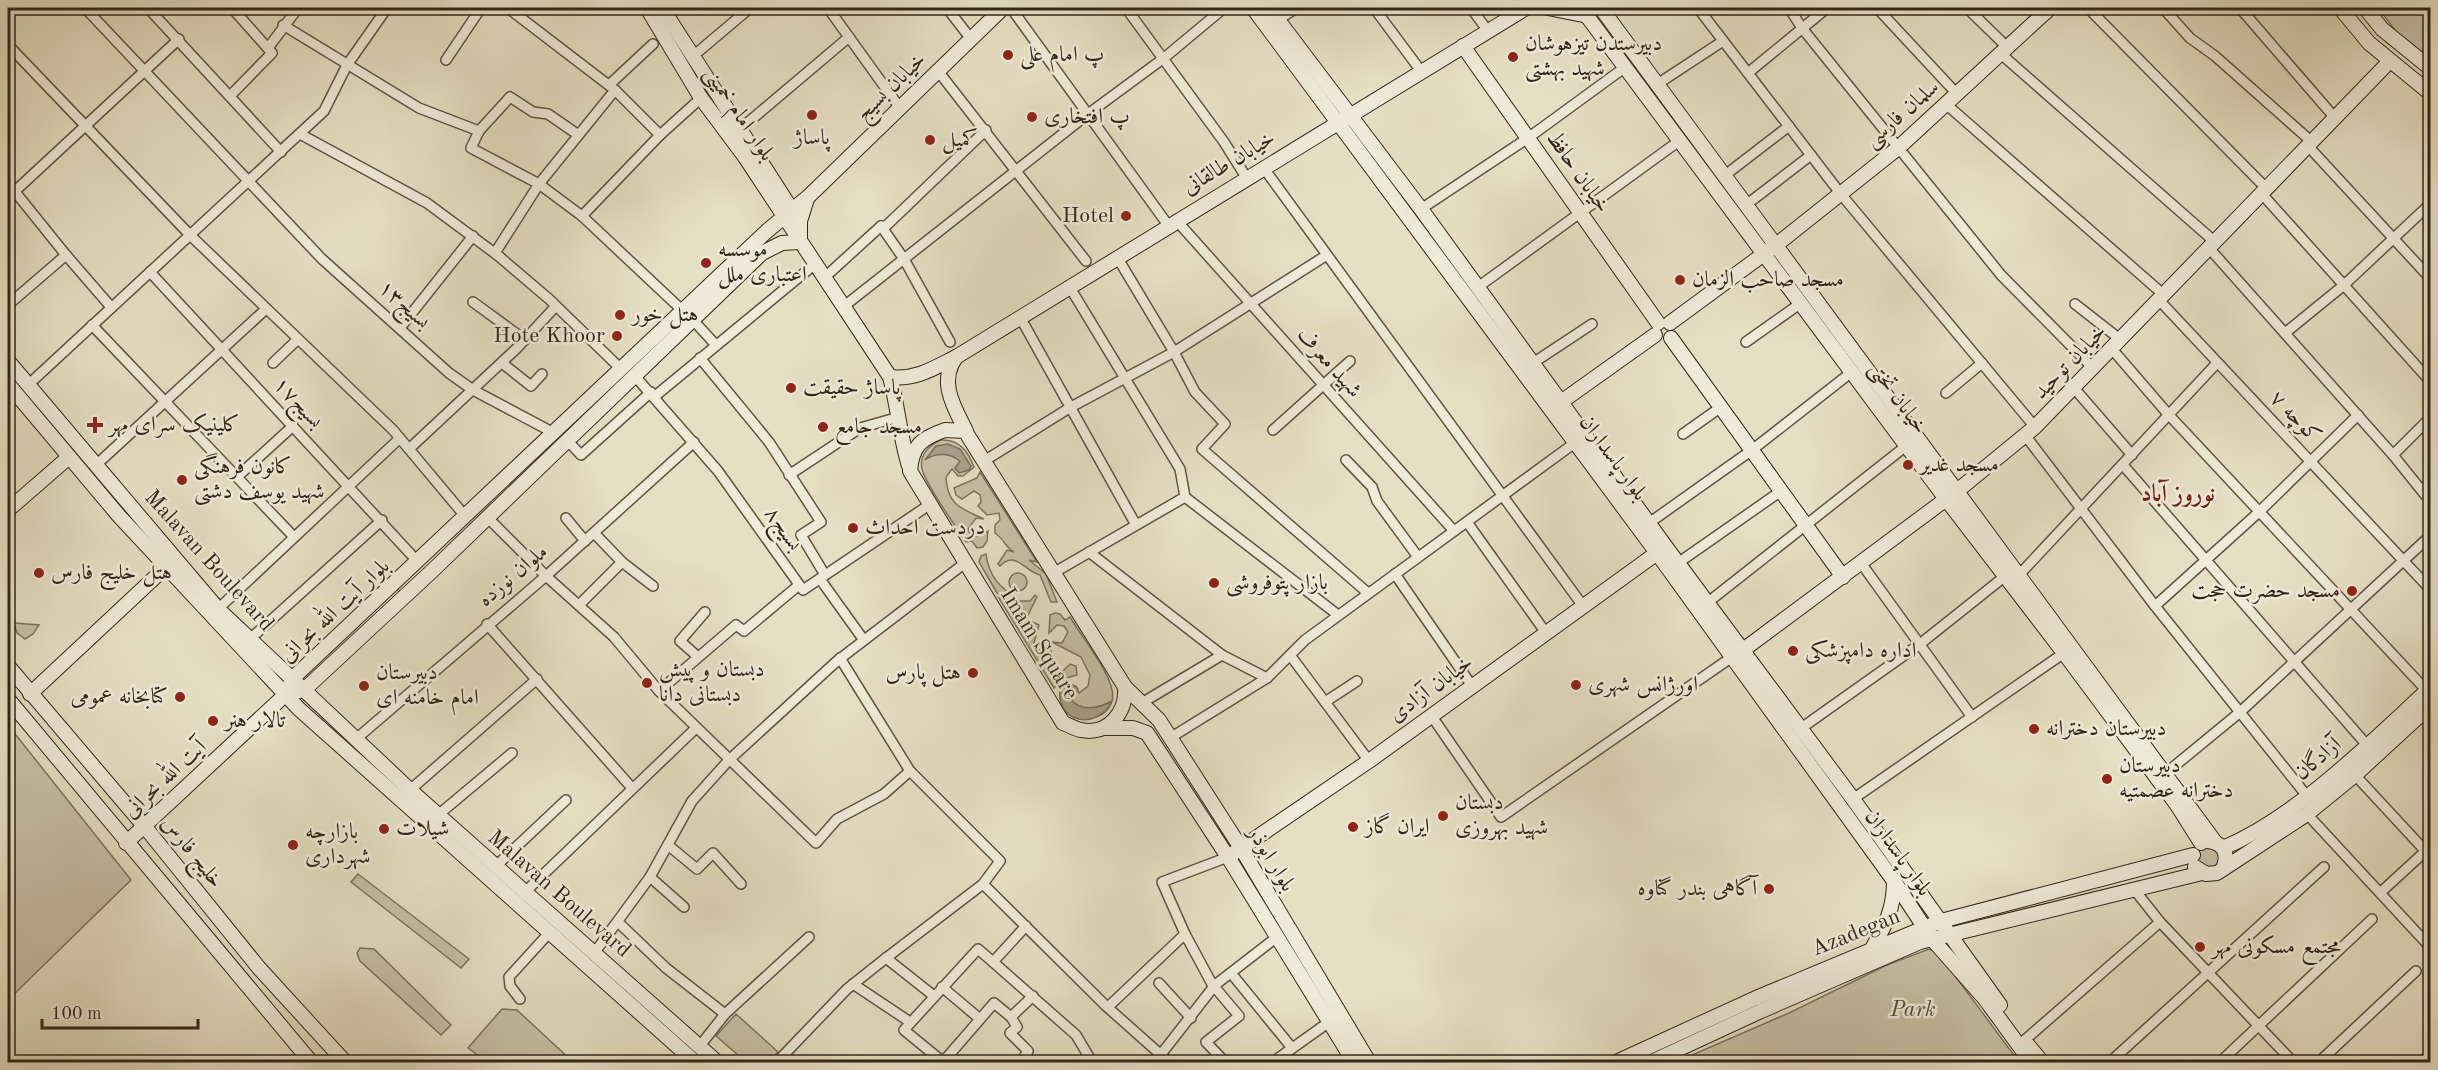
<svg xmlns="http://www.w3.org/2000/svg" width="2438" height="1070" font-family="'Old Standard TT',Amiri,serif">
<rect width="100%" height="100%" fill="#e6dfc4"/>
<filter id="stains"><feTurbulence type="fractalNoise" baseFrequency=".00333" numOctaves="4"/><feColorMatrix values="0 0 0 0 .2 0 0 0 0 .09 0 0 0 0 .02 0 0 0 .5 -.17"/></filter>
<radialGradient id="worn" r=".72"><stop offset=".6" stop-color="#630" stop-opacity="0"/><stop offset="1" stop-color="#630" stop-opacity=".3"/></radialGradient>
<g fill="#c8c0a7" stroke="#7e7360" stroke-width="1.5">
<polygon points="2378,8 2430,8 2430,58 2398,34"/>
<path d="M941 440C959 439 968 451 974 467L963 476H958L952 469 946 477C947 505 962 509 984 519L976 518 968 529 971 536H979L988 531 987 541 983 547 977 548 972 541 966 542C955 525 926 486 922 469 919 455 929 445 941 440Z"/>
<path d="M980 472 1037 562 1029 560 1046 574 1057 602H1051L1040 575C1024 571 1016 550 1000 566L998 564 1007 550 1014 552C1005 547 1004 539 995 533V525L1000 520 999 513 987 515 978 506 981 502 980 495 974 491 962 499 956 495 954 488 977 478Z"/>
<path d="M986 554C989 578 1001 588 1020 601H1030L1035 595 1037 597 1026 619 1039 625 1034 643 1039 650 1050 645 1054 670 1063 671 1070 664 1076 666 1077 675 1063 679 1054 688 999 598 1007 601 997 593 979 562 981 556Z"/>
<circle cx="1018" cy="582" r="9"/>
<path d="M1055 613 1060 614 1065 620 1070 617C1082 637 1104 664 1111 686 1124 725 1056 733 1060 691L1065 686H1076L1079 693 1088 686 1090 675 1081 657 1052 642 1062 643 1068 632 1064 626 1057 625 1049 633 1050 615Z"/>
<polygon points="14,623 39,625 33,634 25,639 17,633"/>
<polygon points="8,725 131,880 8,1000"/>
<polygon points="2206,844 2223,854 2215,871 2196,864 2196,852"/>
<polygon points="358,874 469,959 461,968 351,882"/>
<polygon points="360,948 374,949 451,1025 441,1035 360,961 357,953"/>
<polygon points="1929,949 1938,953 2019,1062 1676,1062 1789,1013 1887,965"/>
<polygon points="502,1009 517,1010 573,1062 487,1062 468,1048"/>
<polygon points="736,1014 778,1052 768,1062 746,1062 716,1036"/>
</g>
<g fill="#a9a08a" stroke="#7a6f5c" stroke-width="1.5">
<path d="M948 444 960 449 971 466 969 470 959 473 955 468 960 461C950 453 936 452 925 460L936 446Z"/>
<path d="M1073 685 1078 689 1072 701C1084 712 1099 708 1112 701 1098 730 1057 724 1060 691L1065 686Z"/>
</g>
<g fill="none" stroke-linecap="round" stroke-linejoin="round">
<defs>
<g id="street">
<polyline points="85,8 322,259 449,373 473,390 554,433"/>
<polyline points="148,8 281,152"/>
<polyline points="508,8 615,90 660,135"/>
<polyline points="828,8 900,108"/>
<polyline points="947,8 971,39"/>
<polyline points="1011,8 1168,225"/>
<polyline points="1126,8 1224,142 1246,177"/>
<polyline points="1374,8 1421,71"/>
<polyline points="1471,8 1488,31"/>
<polyline points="1698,8 1840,193 2035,427"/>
<polyline points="1789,8 1802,28 2001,275 2093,368"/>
<polyline points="1877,8 1957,94"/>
<polyline points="1967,8 2008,48"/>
<polyline points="2088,8 2267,189"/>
<polyline points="2163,8 2190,38 2215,56 2312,142"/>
<polyline points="2240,8 2335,118"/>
<polyline points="1278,20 1296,8"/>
<polyline points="283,25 419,108 479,131"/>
<polyline points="8,45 190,235 393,430 465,516"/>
<polyline points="268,48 298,8"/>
<polyline points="2001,54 2215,242"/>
<polyline points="692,57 750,8"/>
<polyline points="446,60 481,8"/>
<polyline points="938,71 1086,261"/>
<polyline points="1748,73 1827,8"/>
<polyline points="609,85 653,44"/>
<polyline points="1656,85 1723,41"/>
<polyline points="615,90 539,184 495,253 549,299 621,369"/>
<polyline points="230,96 272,53 232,8"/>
<polyline points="1947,105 2164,295"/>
<polyline points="739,130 849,37"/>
<polyline points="300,134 427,203 500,257"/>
<polyline points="577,134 548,114 533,112 510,97 479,131 471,148 539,184 582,216 683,311"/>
<polyline points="2308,146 2430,278"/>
<polyline points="1263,167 1583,606"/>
<polyline points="1724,176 1789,126"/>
<polyline points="8,183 66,255"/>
<polyline points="14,192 179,39"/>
<polyline points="2262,194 2430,381"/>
<polyline points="1746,205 1811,155"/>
<polyline points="1421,209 1528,138 1624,68"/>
<polyline points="582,216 660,135 701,98"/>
<polyline points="1176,220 1454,531"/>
<polyline points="881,226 904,259 950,342"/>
<polyline points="2209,248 2393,455 2430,501"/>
<polyline points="1117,257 1174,352 1195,392 1225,424 1202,449 1368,593"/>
<polyline points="150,272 418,562"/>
<polyline points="824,278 881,226 886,226 986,130"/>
<polyline points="1069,286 1180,469 1185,497"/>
<polyline points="1478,287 1679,141"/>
<polyline points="2159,300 2430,589"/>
<polyline points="473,302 525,340"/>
<polyline points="2075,304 2121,340"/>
<polyline points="8,305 66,255 111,307"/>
<polyline points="843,307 1088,114 1164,58 1224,8"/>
<polyline points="1020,317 1136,525"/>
<polyline points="692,319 715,344"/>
<polyline points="92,325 294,537"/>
<polyline points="400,328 473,236"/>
<polyline points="2285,333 2344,285 2430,204"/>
<polyline points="1746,342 1801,303"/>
<polyline points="2112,349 2168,414 2427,691"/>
<polyline points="700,358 769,442 821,522 801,535 825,575"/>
<polyline points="273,363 298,339"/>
<polyline points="502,363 531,386 542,374"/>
<polyline points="1533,363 1592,324"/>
<polyline points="634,375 718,471 803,590 929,505"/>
<polyline points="28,385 324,111 347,65 387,8"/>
<polyline points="2074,388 2132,455"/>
<polyline points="1946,393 1982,363"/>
<polyline points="654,397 815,264"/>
<polyline points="1273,430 1350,361"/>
<polyline points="1683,434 1721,407"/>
<polyline points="2025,435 2155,606 2307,796"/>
<polyline points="567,440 581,455 651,392"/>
<polyline points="409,449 517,348 556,306"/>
<polyline points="2393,455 2430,418"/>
<polyline points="1346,460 1372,487 1377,501 1418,557"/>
<polyline points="984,461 1071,407 1174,352 1327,255"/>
<polyline points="96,465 266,309"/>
<polyline points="2123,465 2366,744"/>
<polyline points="789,475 860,428 899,417"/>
<polyline points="237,477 293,426"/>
<polyline points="487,517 546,576 614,637 659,691 816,843 837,819 884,794 910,771"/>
<polyline points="566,518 585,541"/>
<polyline points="1467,522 1546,633"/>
<polyline points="1649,523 1752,450 1853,371"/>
<polyline points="594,533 622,562 653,586"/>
<polyline points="1089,552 1222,655 1267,678"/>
<polyline points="1678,563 1781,491"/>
<polyline points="1861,563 1972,717"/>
<polyline points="1055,572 1185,497 1338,615"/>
<polyline points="1395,574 1472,686"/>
<polyline points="2019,575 2217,363"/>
<polyline points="820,579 863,639"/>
<polyline points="1707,603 1906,446"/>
<polyline points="579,605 622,562"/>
<polyline points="2155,606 2259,512 2358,415"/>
<polyline points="218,609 400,438"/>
<polyline points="487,624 632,788"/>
<polyline points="249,640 382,520"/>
<polyline points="1290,655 1369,761"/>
<polyline points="697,656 680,641 705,612"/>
<polyline points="840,658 910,771 1000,861 983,884 1106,1006 1169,1062"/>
<polyline points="659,691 736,625 744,631 799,585"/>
<polyline points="1325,702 1357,681"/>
<polyline points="1140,704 1222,655"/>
<polyline points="1431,715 1501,817 1732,657"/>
<polyline points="1800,729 1920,644 2004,577"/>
<polyline points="1170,738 1267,678 1305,640 1576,442"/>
<polyline points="356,739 546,576 694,442"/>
<polyline points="2166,773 2239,713 2430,536"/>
<polyline points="2355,775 2430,856"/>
<polyline points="410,790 537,679"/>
<polyline points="1853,799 2064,653"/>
<polyline points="2307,814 2430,947"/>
<polyline points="438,815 512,753"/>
<polyline points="668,845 697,869 713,853 741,884"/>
<polyline points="496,866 566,800"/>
<polyline points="650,877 684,907"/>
<polyline points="2133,888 2160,922"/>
<polyline points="525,892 696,728"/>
<polyline points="2381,892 2430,847"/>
<polyline points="619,923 666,968 725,1014"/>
<polyline points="1185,934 1162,882 1228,857"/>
<polyline points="595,952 650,877 692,801 729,760 837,661 965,563"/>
<polyline points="886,958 983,884"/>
<polyline points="993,962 1076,1035 1092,1062"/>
<polyline points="1231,973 1292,1048"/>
<polyline points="1159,983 1191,1018"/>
<polyline points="853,984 910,1022"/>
<polyline points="942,987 980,1019"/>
<polyline points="520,999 510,986 509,977 549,933"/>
<polyline points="1108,1007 1185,934 1212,984 1239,1016 1206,1042 1225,1062"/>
<polyline points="1011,1017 1017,1027 1010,1033 1028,1051 1021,1062"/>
<polyline points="2018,1046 2160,922 2293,1062"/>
<polyline points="699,1047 725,1014 809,937"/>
<polyline points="777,1062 847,989 886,958 934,996"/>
<polyline points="943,1062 904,1030 978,949 993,962 1026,926"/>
<polyline points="943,1062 994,1003 1011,1017 1033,996"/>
<polyline points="1155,1062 1215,985 1277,937"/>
<polyline points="1273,1062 1329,1022"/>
<polyline points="2110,1062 2324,867"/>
<polyline points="2220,1062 2372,919"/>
<polyline points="2319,1062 2416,971"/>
<polyline points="2422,1062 2430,1054"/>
</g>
<g id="secondary">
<path d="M647 8 701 98 745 157 890 377C898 407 900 437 909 466"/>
<polyline points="662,8 792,210"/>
<polyline points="1253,8 1657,553 1894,881 1932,939 1985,999 2031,1062"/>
<polyline points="1269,8 1421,209 1666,547 1853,799 2000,1005"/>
<polyline points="1548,8 1588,16"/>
<polyline points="1581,8 1946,499 2064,653 2177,805 2201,843"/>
<polyline points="1601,8 2215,842"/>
<polyline points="2340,8 2369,43 2430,93"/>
<polyline points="2365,8 2382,29 2430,68"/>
<polyline points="1463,46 1658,323"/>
<polyline points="800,241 800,221 807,199"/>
<polyline points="1670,323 1776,245 1898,148 2050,8"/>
<polyline points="1671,338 1843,577"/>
<path d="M956 357C938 382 954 407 966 431"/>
<polyline points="8,361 218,609 410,790 717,1062"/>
<path d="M890 377C916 380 934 368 956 357L1526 8"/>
<polyline points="8,384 119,516 299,709 695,1062"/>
<polyline points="1561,402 1655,335"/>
<path d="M945 430 965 431 1125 687C1127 711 1109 736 1081 730 1075 729 1069 725 1063 723L910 471C912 445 922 438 945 430Z"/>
<polyline points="8,510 69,457"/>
<polyline points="1743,650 1957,491 2035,427 2390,61"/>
<polyline points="8,666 145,827 259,968 345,1062"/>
<polyline points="1125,687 1159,720 1241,848 1369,1062"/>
<polyline points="296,692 305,689 432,571 762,253 782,243 800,242"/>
<polyline points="30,694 166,567"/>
<polyline points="8,699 311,1062"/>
<polyline points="1104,728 1133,728 1147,733 1228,857 1354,1062"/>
<path d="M2207 841C2222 842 2229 852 2224 866"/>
<polyline points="126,843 285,695 293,678 767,231 808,197 1003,8"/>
<path d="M2223 848C2298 816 2370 743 2430 688"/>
<polyline points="1228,857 1369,761 1657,553"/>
<polyline points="2195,867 2206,874 2217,873 2307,814 2355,775 2430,706"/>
<path d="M1873 947C1886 924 1894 908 1894 881"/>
<polyline points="2028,1045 2042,1062"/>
<polyline points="1616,1062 1756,998 1941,921 2193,855"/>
<polyline points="1651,1062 1761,1011 1920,942 2202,873"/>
</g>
</defs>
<use href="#street" stroke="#605443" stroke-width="12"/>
<use href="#secondary" stroke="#332618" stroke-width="16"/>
<use href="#street" stroke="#efead9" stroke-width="9"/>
<use href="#secondary" stroke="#efead9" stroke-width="14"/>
</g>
<g fill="#8f2418" stroke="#efead9" stroke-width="2">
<circle cx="1008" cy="55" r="6"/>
<circle cx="1513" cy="57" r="6"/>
<circle cx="812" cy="115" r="6"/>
<circle cx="1032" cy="117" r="6"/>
<circle cx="930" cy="140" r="6"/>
<circle cx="1126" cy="216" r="6"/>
<circle cx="706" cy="263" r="6"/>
<circle cx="1680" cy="280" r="6"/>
<circle cx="620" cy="315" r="6"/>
<circle cx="617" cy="336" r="6"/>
<circle cx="791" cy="388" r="6"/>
<path d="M92 416h6v6h6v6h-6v6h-6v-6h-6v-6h6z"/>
<circle cx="823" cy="427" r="6"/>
<circle cx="1908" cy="465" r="6"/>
<circle cx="182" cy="480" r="6"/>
<circle cx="853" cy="528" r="6"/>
<circle cx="39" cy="573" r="6"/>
<circle cx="1214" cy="583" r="6"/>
<circle cx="2352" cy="591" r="6"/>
<circle cx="1793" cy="651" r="6"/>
<circle cx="973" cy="673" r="6"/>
<circle cx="647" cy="683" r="6"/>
<circle cx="1576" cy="685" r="6"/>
<circle cx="364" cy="686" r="6"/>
<circle cx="180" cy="697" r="6"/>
<circle cx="213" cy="721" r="6"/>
<circle cx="2034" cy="729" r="6"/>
<circle cx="2107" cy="779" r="6"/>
<circle cx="1443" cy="816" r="6"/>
<circle cx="1353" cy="827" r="6"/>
<circle cx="384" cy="829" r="6"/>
<circle cx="293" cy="845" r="6"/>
<circle cx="1769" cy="889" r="6"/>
<circle cx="2200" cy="947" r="6"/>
</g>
<g text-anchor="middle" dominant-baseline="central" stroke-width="5" stroke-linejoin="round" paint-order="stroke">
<g font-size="22" fill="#332618" stroke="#efead9" text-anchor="start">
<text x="1525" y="44">دبیرستدن تیزهوشان<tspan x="1525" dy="25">شهید بهشتی</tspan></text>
<text x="1020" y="55">پ امام علی</text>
<text x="1044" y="117">پ افتخاری</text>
<text x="812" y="138" text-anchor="middle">پاساژ</text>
<text x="942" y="140">کمیل</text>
<text x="1114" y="216" text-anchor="end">Hotel</text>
<text x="718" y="250">موسسه<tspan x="718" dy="25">اعتباری ملل</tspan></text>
<text x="1692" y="280">مسجد صاحب الزمان</text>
<text x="632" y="315">هتل خور</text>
<text x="605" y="336" text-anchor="end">Hote Khoor</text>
<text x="803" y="388">پاساژ حقیقت</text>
<text x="109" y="425">کلینیک سرای مهر</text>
<text x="835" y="427">مسجد جامع</text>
<text x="1920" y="465">مسجد غدیر</text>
<text x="194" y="467">کانون فرهنگی<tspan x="194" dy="25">شهید یوسف دشتی</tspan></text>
<text x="865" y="528">دردست احداث</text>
<text x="51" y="573">هتل خلیج فارس</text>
<text x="1226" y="583">بازار پتوفروشی</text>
<text x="2340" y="591" text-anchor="end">مسجد حضرت حجت</text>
<text x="1805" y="651">اداره دامپزشکی</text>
<text x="659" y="670">دبستان و پیش<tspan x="659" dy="25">دبستانی دانا</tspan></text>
<text x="376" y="673">دبیرستان<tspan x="376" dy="25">امام خامنه ای</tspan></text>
<text x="961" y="673" text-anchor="end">هتل پارس</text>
<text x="1588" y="685">اورژانس شهری</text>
<text x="168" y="697" text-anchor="end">کتابخانه عمومی</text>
<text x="225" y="721">تالار هنر</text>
<text x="2046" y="729">دبیرستان دخترانه</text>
<text x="2119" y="766">دبیرستان<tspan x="2119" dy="25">دخترانه عصمتیه</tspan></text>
<text x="1455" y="803">دبستان<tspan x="1455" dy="25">شهید بهروزی</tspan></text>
<text x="1365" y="827">ایران گاز</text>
<text x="396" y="829">شیلات</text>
<text x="305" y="832">بازارچه<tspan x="305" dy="25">شهرداری</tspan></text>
<text x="1757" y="889" text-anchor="end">آگاهی بندر گناوه</text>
<text x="2212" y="947">مجتمع مسکونی مهر</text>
</g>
<g font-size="22" fill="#332618" stroke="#efead9">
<text transform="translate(891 87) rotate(-44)">خیابان بسیج</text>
<text transform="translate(739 114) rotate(56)">بلوار امام خمینی</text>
<text transform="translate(1902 114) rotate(-41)">سلمان فارسی</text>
<text transform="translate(1229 163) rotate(-31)">خیابان طالقانی</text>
<text transform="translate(1578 172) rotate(55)">خیابان حافظ</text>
<text transform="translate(404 305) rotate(42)">بسیج۱۳</text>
<text transform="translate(2070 362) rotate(-46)">خیابان توحید</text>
<text transform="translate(1329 363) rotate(48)">شهید معرف</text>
<text transform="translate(1898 398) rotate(54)">خیابان تختی</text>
<text transform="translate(298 403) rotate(47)">بسیج۱۷</text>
<text transform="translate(2295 417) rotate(46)">کوچه ۷</text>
<text transform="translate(1613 458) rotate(54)">بلوار پاسداران</text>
<text transform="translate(783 529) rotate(55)">بسیج۸</text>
<text transform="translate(209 561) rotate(48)">Malavan Boulevard</text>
<text transform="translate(513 576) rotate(-40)">ملوان نوزده</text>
<text transform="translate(335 611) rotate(-43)">بلوار آیت الله بحرانی</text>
<text transform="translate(1039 644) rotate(58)">Imam Square</text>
<text transform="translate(1431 689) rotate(-36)">خیابان آزادی</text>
<text transform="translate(2318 759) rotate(-40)">آزادگان</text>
<text transform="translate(165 779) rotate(-43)">آیت الله بحرانی</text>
<text transform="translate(192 852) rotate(51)">خلیج فارس</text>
<text transform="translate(1898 853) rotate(55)">بلوار پاسداران</text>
<text transform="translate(1271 859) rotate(59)">بلوار ابوذر</text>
<text transform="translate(559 894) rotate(41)">Malavan Boulevard</text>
<text transform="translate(1856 933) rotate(-22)">Azadegan</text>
</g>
<g font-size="22" font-style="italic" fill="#584c3c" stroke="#efead9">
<text x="1913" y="1010">Park</text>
</g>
<g font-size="24" font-weight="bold" fill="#7a1f14" stroke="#efead9">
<text x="2178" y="495">نوروز آباد</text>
</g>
</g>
<rect width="2438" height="1070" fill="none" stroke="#e6dfc4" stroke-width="30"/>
<rect x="9" y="9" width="2420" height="1052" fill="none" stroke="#332618" stroke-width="3"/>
<rect x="15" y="15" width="2408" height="1040" fill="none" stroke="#332618" stroke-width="1.5"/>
<path d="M42 1019v9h156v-9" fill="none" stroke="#332618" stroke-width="3"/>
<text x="51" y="1019" font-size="18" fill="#332618" stroke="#efead9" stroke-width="4.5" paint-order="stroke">100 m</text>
<rect width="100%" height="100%" filter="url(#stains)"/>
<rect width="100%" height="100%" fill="url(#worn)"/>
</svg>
